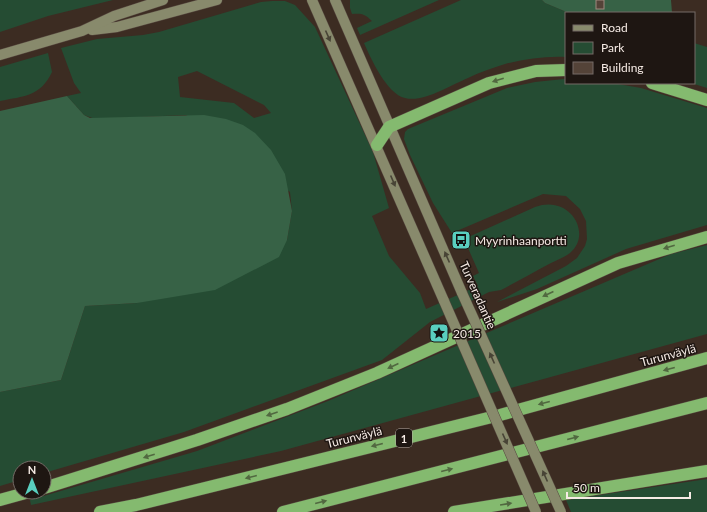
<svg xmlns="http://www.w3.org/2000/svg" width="707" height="512" font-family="Lato,sans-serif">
<rect width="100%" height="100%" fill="#3c2c22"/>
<g fill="#254c33" fill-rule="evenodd">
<polygon points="0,0 113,0 48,16 0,32"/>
<path d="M350 0H439L360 35 357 28 372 21C365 14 361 13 352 14L350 8Z"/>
<path d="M461 0H542L545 3 569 13H566V57C546 56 525 59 505 64 493 68 480 72 468 78 451 85 423 103 405 98 387 94 371 59 364 43Z"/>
<path d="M272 1H285L295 5 315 27 373 152 389 208 372 216 389 256 420 293 426 309 478 286 473 276 479 273 464 239 535 207C570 194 593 234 570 253 565 257 557 260 551 263 534 272 518 281 501 290L489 292 430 322 382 360 184 432 44 473V468H20V480L0 486V392L61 380 85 306 137 303 287 240 292 211 290 192 186 115 95 119 84 115 67 96 81 93 74 83 61 48 97 39 143 35 159 32 261 2ZM197 71 264 105 271 113 254 118 234 103 180 97 178 77Z"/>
<polygon points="694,43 707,47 707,88 691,83 694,83"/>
<path d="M48 53 52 72C40 97 24 96 0 101V67Z"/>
<polygon points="564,79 566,79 566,83 612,83 641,88 707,108 707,225 626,249 537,289 497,302 566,266 577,258 585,246 587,239 586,221 580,209 566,196 543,194 452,233 433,203 410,155 404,139 405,132 408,129 507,88 535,82"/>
<polygon points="707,245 707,334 281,451 31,505 30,500 197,451 328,401 671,254"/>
<polygon points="707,479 707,512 571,512 566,500"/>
</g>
<g fill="#376246">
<polygon points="542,0 671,0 672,13 569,13 545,3"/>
<polygon points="67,96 84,115 90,118 204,115 226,119 243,125 255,133 271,150 285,174 292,211 287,240 279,257 215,290 137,303 85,306 61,380 0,392 0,111"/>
</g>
<rect fill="#544338" stroke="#9e8a7e" x="596" y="0" width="8" height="9"/>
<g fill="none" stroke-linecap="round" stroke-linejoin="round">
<defs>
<g id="secondary">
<polyline points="312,0 444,301"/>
<polyline points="335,0 462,293"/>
<polyline points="92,30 117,27 217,0"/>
<polyline points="0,55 82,31 114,16 163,0"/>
</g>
<g id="highway">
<polyline points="652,83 707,100"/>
<polyline points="377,145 389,127 489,83 536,71 566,70"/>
<polyline points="44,488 197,440 287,409 377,373 618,263 707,237"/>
<polyline points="0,500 29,492"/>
<polyline points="100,512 136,505 500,415 707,358"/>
<polyline points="283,512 707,403"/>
<polyline points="454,512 707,471"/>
</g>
</defs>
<use href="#secondary" stroke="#56483f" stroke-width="11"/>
<use href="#highway" stroke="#56483f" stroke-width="13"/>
<use href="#secondary" stroke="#888a6c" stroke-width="10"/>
<use href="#highway" stroke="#84ba6f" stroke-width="12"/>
<defs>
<g id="secondary-bridge">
<polyline points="462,293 561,512"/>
<polyline points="444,301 536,512"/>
</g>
</defs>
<use href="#secondary-bridge" stroke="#56483f" stroke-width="11" stroke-linecap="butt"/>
<use href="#secondary-bridge" stroke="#888a6c" stroke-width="10"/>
</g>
<defs><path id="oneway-solid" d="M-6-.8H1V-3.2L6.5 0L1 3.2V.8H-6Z"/></defs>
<g fill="#484436">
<use href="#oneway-solid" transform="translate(328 36) rotate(66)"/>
<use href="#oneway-solid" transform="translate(393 181) rotate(67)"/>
<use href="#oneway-solid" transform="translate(447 257) rotate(-114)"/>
<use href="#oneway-solid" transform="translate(492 358) rotate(-114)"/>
<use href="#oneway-solid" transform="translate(505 439) rotate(66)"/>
<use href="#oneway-solid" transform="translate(545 476) rotate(-114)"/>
</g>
<g fill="#516840">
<use href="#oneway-solid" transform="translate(498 80) rotate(163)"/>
<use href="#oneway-solid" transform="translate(669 247) rotate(163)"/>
<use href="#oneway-solid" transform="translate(548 294) rotate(155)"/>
<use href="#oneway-solid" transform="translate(393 366) rotate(155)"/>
<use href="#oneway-solid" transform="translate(669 369) rotate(165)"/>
<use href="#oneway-solid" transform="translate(544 403) rotate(165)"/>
<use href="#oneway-solid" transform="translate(272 414) rotate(161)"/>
<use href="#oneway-solid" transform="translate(573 438) rotate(-15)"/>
<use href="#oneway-solid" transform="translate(377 445) rotate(166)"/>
<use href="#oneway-solid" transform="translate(149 456) rotate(163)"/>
<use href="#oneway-solid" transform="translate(447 470) rotate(-14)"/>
<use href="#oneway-solid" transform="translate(251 477) rotate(166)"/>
<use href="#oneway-solid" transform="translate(321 502) rotate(-14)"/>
<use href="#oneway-solid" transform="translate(506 504) rotate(-9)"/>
</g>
<defs>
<symbol id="bus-square" viewBox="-11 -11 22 22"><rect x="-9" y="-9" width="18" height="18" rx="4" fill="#59cebf" stroke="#1e1612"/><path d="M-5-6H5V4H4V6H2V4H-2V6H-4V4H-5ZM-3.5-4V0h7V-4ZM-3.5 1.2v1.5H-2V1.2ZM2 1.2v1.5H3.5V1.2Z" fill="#111"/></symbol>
<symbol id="sight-square" viewBox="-11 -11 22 22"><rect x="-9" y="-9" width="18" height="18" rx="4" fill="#59cebf" stroke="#1e1612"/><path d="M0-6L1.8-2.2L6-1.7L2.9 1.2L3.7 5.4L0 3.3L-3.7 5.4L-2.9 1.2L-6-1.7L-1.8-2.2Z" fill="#111"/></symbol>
</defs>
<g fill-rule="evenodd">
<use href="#bus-square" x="450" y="229" width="22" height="22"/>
<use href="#sight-square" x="428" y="322" width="22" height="22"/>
</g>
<g text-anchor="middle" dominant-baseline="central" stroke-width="3" stroke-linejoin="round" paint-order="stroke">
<rect fill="#1e1612" stroke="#b5aba6" stroke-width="1" x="396" y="429" width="16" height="18" rx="3"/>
<g font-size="11" font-weight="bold" fill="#f6ebe5">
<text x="404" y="438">1</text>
</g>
<g font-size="12" fill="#f6ebe5" stroke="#1e1612" text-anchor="start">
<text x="475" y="240">Myyrinhaanportti</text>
<text x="453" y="333">2015</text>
</g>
<g font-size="12" fill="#f6ebe5" stroke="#1e1612">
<text transform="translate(478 295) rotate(66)">Turveradantie</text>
<text transform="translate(668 355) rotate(-15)">Turunväylä</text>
<text transform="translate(354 437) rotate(-14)">Turunväylä</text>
</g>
</g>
<rect x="565" y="12" width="130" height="72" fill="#1e1612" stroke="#746b66"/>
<rect x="573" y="25" width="20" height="6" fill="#888a6c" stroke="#746b66"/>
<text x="601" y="32" font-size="12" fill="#f6ebe5">Road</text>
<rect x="573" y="42" width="20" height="12" fill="#254c33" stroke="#746b66"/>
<text x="601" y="52" font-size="12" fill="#f6ebe5">Park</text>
<rect x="573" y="62" width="20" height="12" fill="#544338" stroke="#746b66"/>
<text x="601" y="72" font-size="12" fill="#f6ebe5">Building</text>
<g transform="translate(32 480)"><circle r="19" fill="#1e1612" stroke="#746b66"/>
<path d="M0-3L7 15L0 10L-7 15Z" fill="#59cebf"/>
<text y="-6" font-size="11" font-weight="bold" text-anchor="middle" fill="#f6ebe5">N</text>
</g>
<path d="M567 492v6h123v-6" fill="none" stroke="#f6ebe5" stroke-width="2"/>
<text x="573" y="492" font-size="12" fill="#f6ebe5" stroke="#1e1612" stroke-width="3" paint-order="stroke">50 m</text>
</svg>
